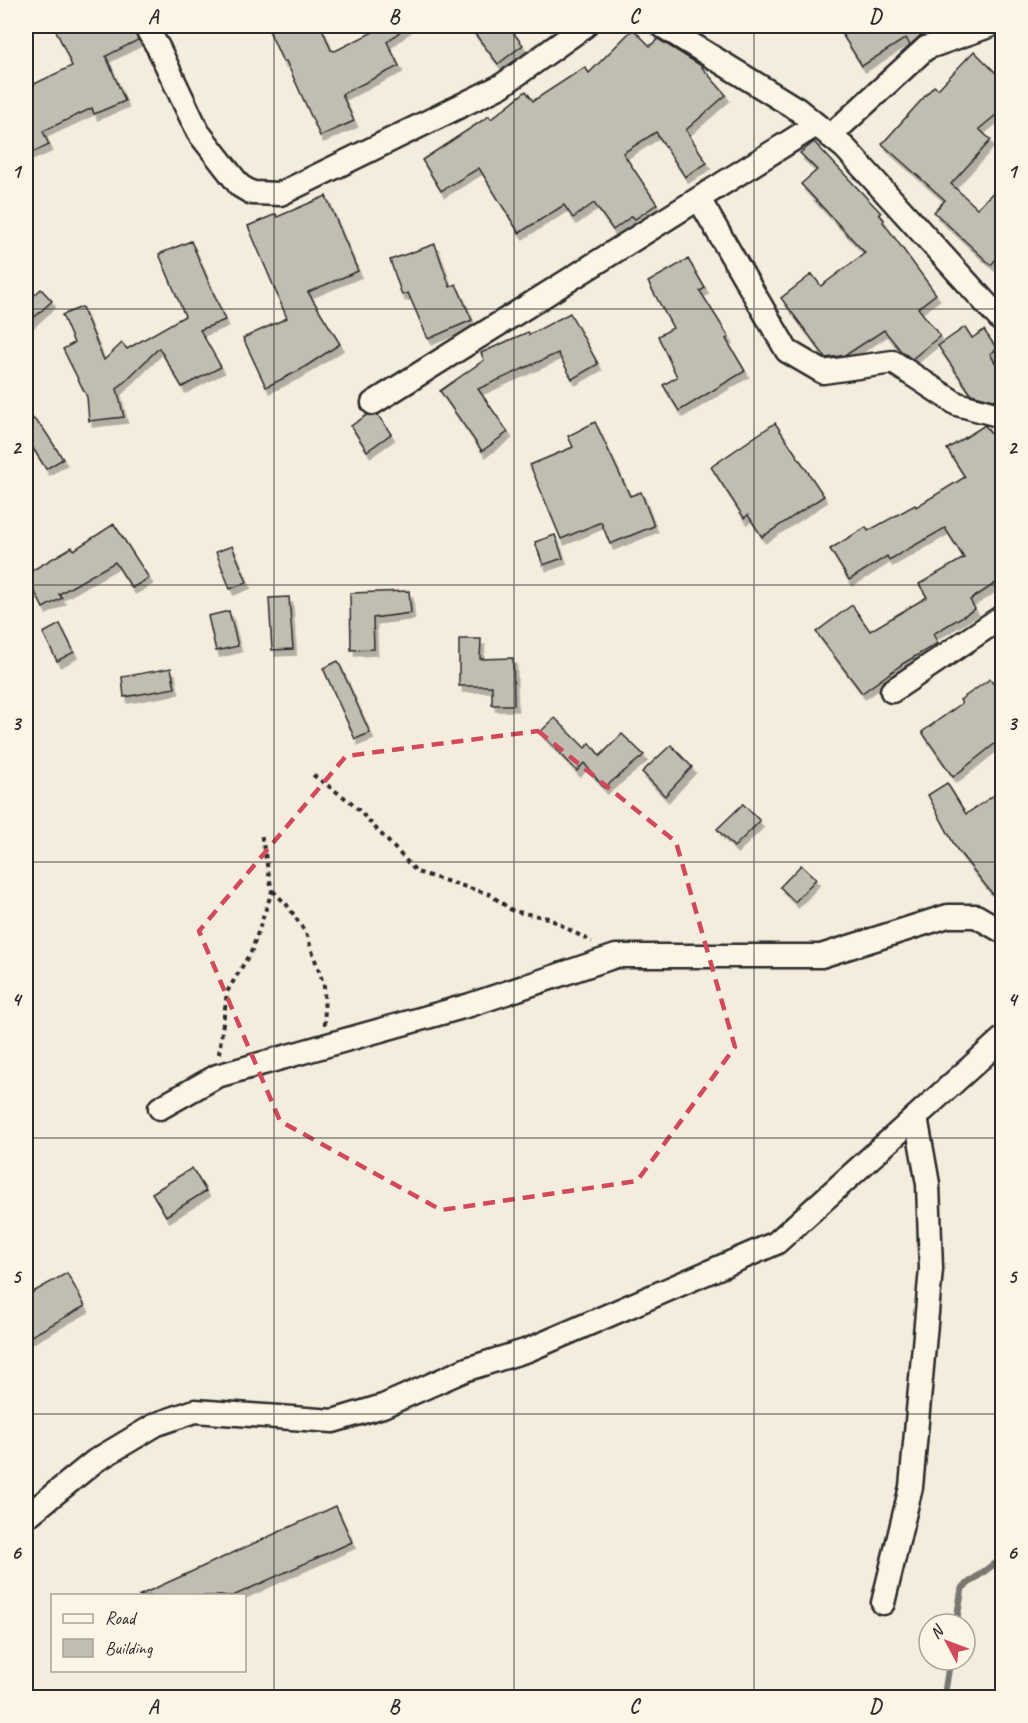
<svg xmlns="http://www.w3.org/2000/svg" width="1028" height="1723" font-family="Caveat,sans-serif">
<defs>
<filter id="shadow"><feDropShadow dx="3.5" dy="6" stdDeviation="0" flood-color="#0004"/></filter>
</defs>
<rect width="100%" height="100%" fill="#f4edde"/>
<filter id="ink" filterUnits="userSpaceOnUse"><feTurbulence type="fractalNoise" baseFrequency=".0167" numOctaves="2"/><feDisplacementMap in="SourceGraphic" scale="12" xChannelSelector="R" yChannelSelector="G"/><feConvolveMatrix kernelMatrix="1 2 1 2 8 2 1 2 1" color-interpolation-filters="sRGB"/></filter>
<g filter="url(#ink)">
<g fill="none" stroke-linecap="round" stroke-linejoin="round">
<g stroke="#7a7771" stroke-width="7">
<polyline points="956,1624 962,1588 1002,1558"/>
<polyline points="944,1698 950,1660"/>
</g>
</g>
<g fill="#c2bdb1" stroke="#2b2b2b" stroke-width="1.5" filter="url(#shadow)">
<polygon points="54,26 132,26 138,40 106,56 125,101 94,114 92,108 43,131 49,145 26,155 26,88 72,66"/>
<polygon points="267,26 321,26 331,50 335,51 385,26 407,26 387,42 399,66 342,94 354,121 320,136 286,61 283,62"/>
<polygon points="469,26 508,26 523,45 498,64"/>
<polygon points="837,26 945,26 921,35 910,45 906,38 862,66"/>
<polygon points="633,29 650,46 658,39 700,65 726,95 686,130 707,163 685,177 656,132 623,153 657,204 635,219 632,216 613,230 594,203 573,218 564,205 519,233 479,168 441,191 422,160 489,116 491,119 526,91 533,101 585,67 589,73"/>
<polygon points="974,51 1002,79 1002,110 979,129 991,140 951,184 977,208 1002,184 1002,252 991,265 934,212 945,200 882,144 934,86 938,89"/>
<polygon points="814,142 881,213 879,214 884,220 883,222 936,294 918,308 940,336 912,359 901,351 884,330 846,355 826,358 781,298 812,274 821,286 865,253 801,184 817,170 800,153"/>
<polygon points="326,196 358,271 308,292 340,344 300,370 266,387 243,338 287,318 248,226 276,214 277,217"/>
<polygon points="191,241 225,320 200,330 221,367 182,387 159,348 117,389 124,417 89,421 87,397 63,349 74,343 62,315 82,307 104,360 122,343 127,349 185,316 159,254"/>
<polygon points="435,244 450,287 456,284 472,320 428,339 408,293 402,295 390,260"/>
<polygon points="688,259 705,288 700,291 729,337 726,339 745,371 679,411 663,385 677,377 658,336 673,328 648,282"/>
<polygon points="41,289 52,301 26,325 26,303"/>
<polygon points="570,313 598,364 572,379 558,353 478,389 508,432 482,451 440,391 484,360 481,353 528,332 529,335"/>
<polygon points="965,327 972,338 984,330 997,349 990,354 1002,374 1002,394 994,400 971,394 938,346"/>
<polygon points="26,412 43,428 63,459 46,469 26,437"/>
<polygon points="367,415 378,415 391,434 367,451 351,426"/>
<polygon points="595,422 630,496 641,492 654,526 610,544 601,522 561,539 530,465 573,447 568,436"/>
<polygon points="775,423 824,496 762,537 748,515 744,518 711,467"/>
<polygon points="985,425 1002,451 1002,579 970,600 975,609 933,634 938,643 904,663 862,693 816,632 852,605 870,631 927,597 919,584 964,558 945,528 889,560 887,556 849,580 830,549 866,527 868,531 915,505 916,507 965,477 947,449"/>
<polygon points="114,524 149,578 132,588 115,562 59,594 62,598 43,608 26,574 72,547 74,550"/>
<polygon points="555,535 563,558 543,565 535,542"/>
<polygon points="232,546 247,582 230,589 216,552"/>
<polygon points="409,591 411,613 373,618 374,649 351,650 350,593"/>
<polygon points="289,597 293,649 272,650 269,598"/>
<polygon points="229,611 238,646 216,651 208,616"/>
<polygon points="60,624 74,652 57,661 43,633"/>
<polygon points="459,639 481,639 480,659 513,658 514,705 492,705 492,686 459,686"/>
<polygon points="338,661 370,733 355,739 323,668"/>
<polygon points="171,668 175,688 124,697 122,677"/>
<polygon points="990,679 1002,696 1002,738 953,777 922,732 962,703 960,700"/>
<polygon points="555,718 585,748 590,743 600,756 622,734 644,755 604,788 584,763 577,771 540,732"/>
<polygon points="671,745 692,767 665,796 642,772"/>
<polygon points="947,783 966,814 1002,790 1002,906 956,848 928,795"/>
<polygon points="743,804 760,821 734,847 717,829"/>
<polygon points="801,865 816,879 795,902 780,887"/>
<polygon points="192,1168 206,1191 166,1216 152,1193"/>
<polygon points="67,1273 85,1306 26,1339 26,1296"/>
<polygon points="336,1506 352,1542 233,1596 138,1596"/>
</g>
<g fill="none" stroke-linecap="round" stroke-linejoin="round">
<defs>
<g id="minor">
<polyline points="145,26 158,47 198,132 240,186 252,193 280,194 501,86 585,26"/>
<polyline points="662,26 797,109 845,148 1002,321"/>
<polyline points="830,136 926,48 989,26"/>
<polyline points="699,199 787,351 823,372 893,362 957,404 1002,416"/>
<polyline points="373,403 816,125"/>
<polyline points="892,691 1002,617"/>
<polyline points="160,1108 217,1076 470,1005 616,956 821,956 948,916 976,916 1002,931"/>
<polyline points="26,1517 95,1461 157,1424 195,1411 333,1421 383,1406 467,1369 528,1350 776,1243 1002,1039"/>
<polyline points="883,1603 911,1487 931,1269 928,1184 916,1117"/>
</g>
</defs>
<use href="#minor" stroke="#2b2b2b" stroke-width="27"/>
<g stroke="#2b2b2b" stroke-width="4" stroke-dasharray="4.5 4.5" stroke-linecap="butt">
<polyline points="313,775 352,803 417,872 489,894 513,911 548,918 592,942"/>
<polyline points="273,891 287,905 306,933 324,986 325,1025"/>
<polyline points="219,1054 227,992 252,950 272,891 261,833"/>
</g>
<use href="#minor" stroke="#fcf5e5" stroke-width="22"/>
</g>
</g>
<path fill="none" stroke="#d1495b" stroke-width="4.5" stroke-dasharray="12 8" stroke-linejoin="round" d="M538 731 676 842 735 1047 637 1181 441 1210 280 1121 199 931 346 756Z"/>
<path fill="none" stroke="#2b2b2b" stroke-width="1.5" stroke-opacity="0.55" d="M274 26V1698M514 26V1698M754 26V1698M26 309H1002M26 585H1002M26 862H1002M26 1138H1002M26 1414H1002"/>
<rect width="1028" height="1723" fill="none" stroke="#fcf5e5" stroke-width="66"/>
<rect x="51" y="1594" width="195" height="78" fill="#fcf5e5" stroke="#a8a49b" stroke-width="1.5"/>
<rect x="63" y="1614" width="30" height="9" fill="#fcf5e5" stroke="#a8a49b" stroke-width="1.5"/>
<text x="105" y="1624" font-size="18" fill="#2b2b2b">Road</text>
<rect x="63" y="1639" width="30" height="18" fill="#c2bdb1" stroke="#a8a49b" stroke-width="1.5"/>
<text x="105" y="1654" font-size="18" fill="#2b2b2b">Building</text>
<g transform="translate(947 1642) rotate(311)"><circle r="28" fill="#fcf5e5" stroke="#a8a49b" stroke-width="1.5"/>
<path d="M0-4.5L10 22L0 15L-10 22Z" fill="#d1495b"/>
<text y="-9" font-size="16" font-weight="bold" text-anchor="middle" fill="#2b2b2b">N</text>
</g>
<rect x="33" y="33" width="962" height="1657" fill="none" stroke="#2b2b2b" stroke-width="2"/>
<g font-size="20" text-anchor="middle" font-weight="bold" fill="#2b2b2b">
<text x="153" y="23">A</text>
<text x="394" y="23">B</text>
<text x="634" y="23">C</text>
<text x="875" y="23">D</text>
<text x="16" y="178">1</text>
<text x="1012" y="178">1</text>
<text x="16" y="454">2</text>
<text x="1012" y="454">2</text>
<text x="16" y="730">3</text>
<text x="1012" y="730">3</text>
<text x="16" y="1006">4</text>
<text x="1012" y="1006">4</text>
<text x="16" y="1283">5</text>
<text x="1012" y="1283">5</text>
<text x="16" y="1559">6</text>
<text x="1012" y="1559">6</text>
<text x="153" y="1713">A</text>
<text x="394" y="1713">B</text>
<text x="634" y="1713">C</text>
<text x="875" y="1713">D</text>
</g>
</svg>
